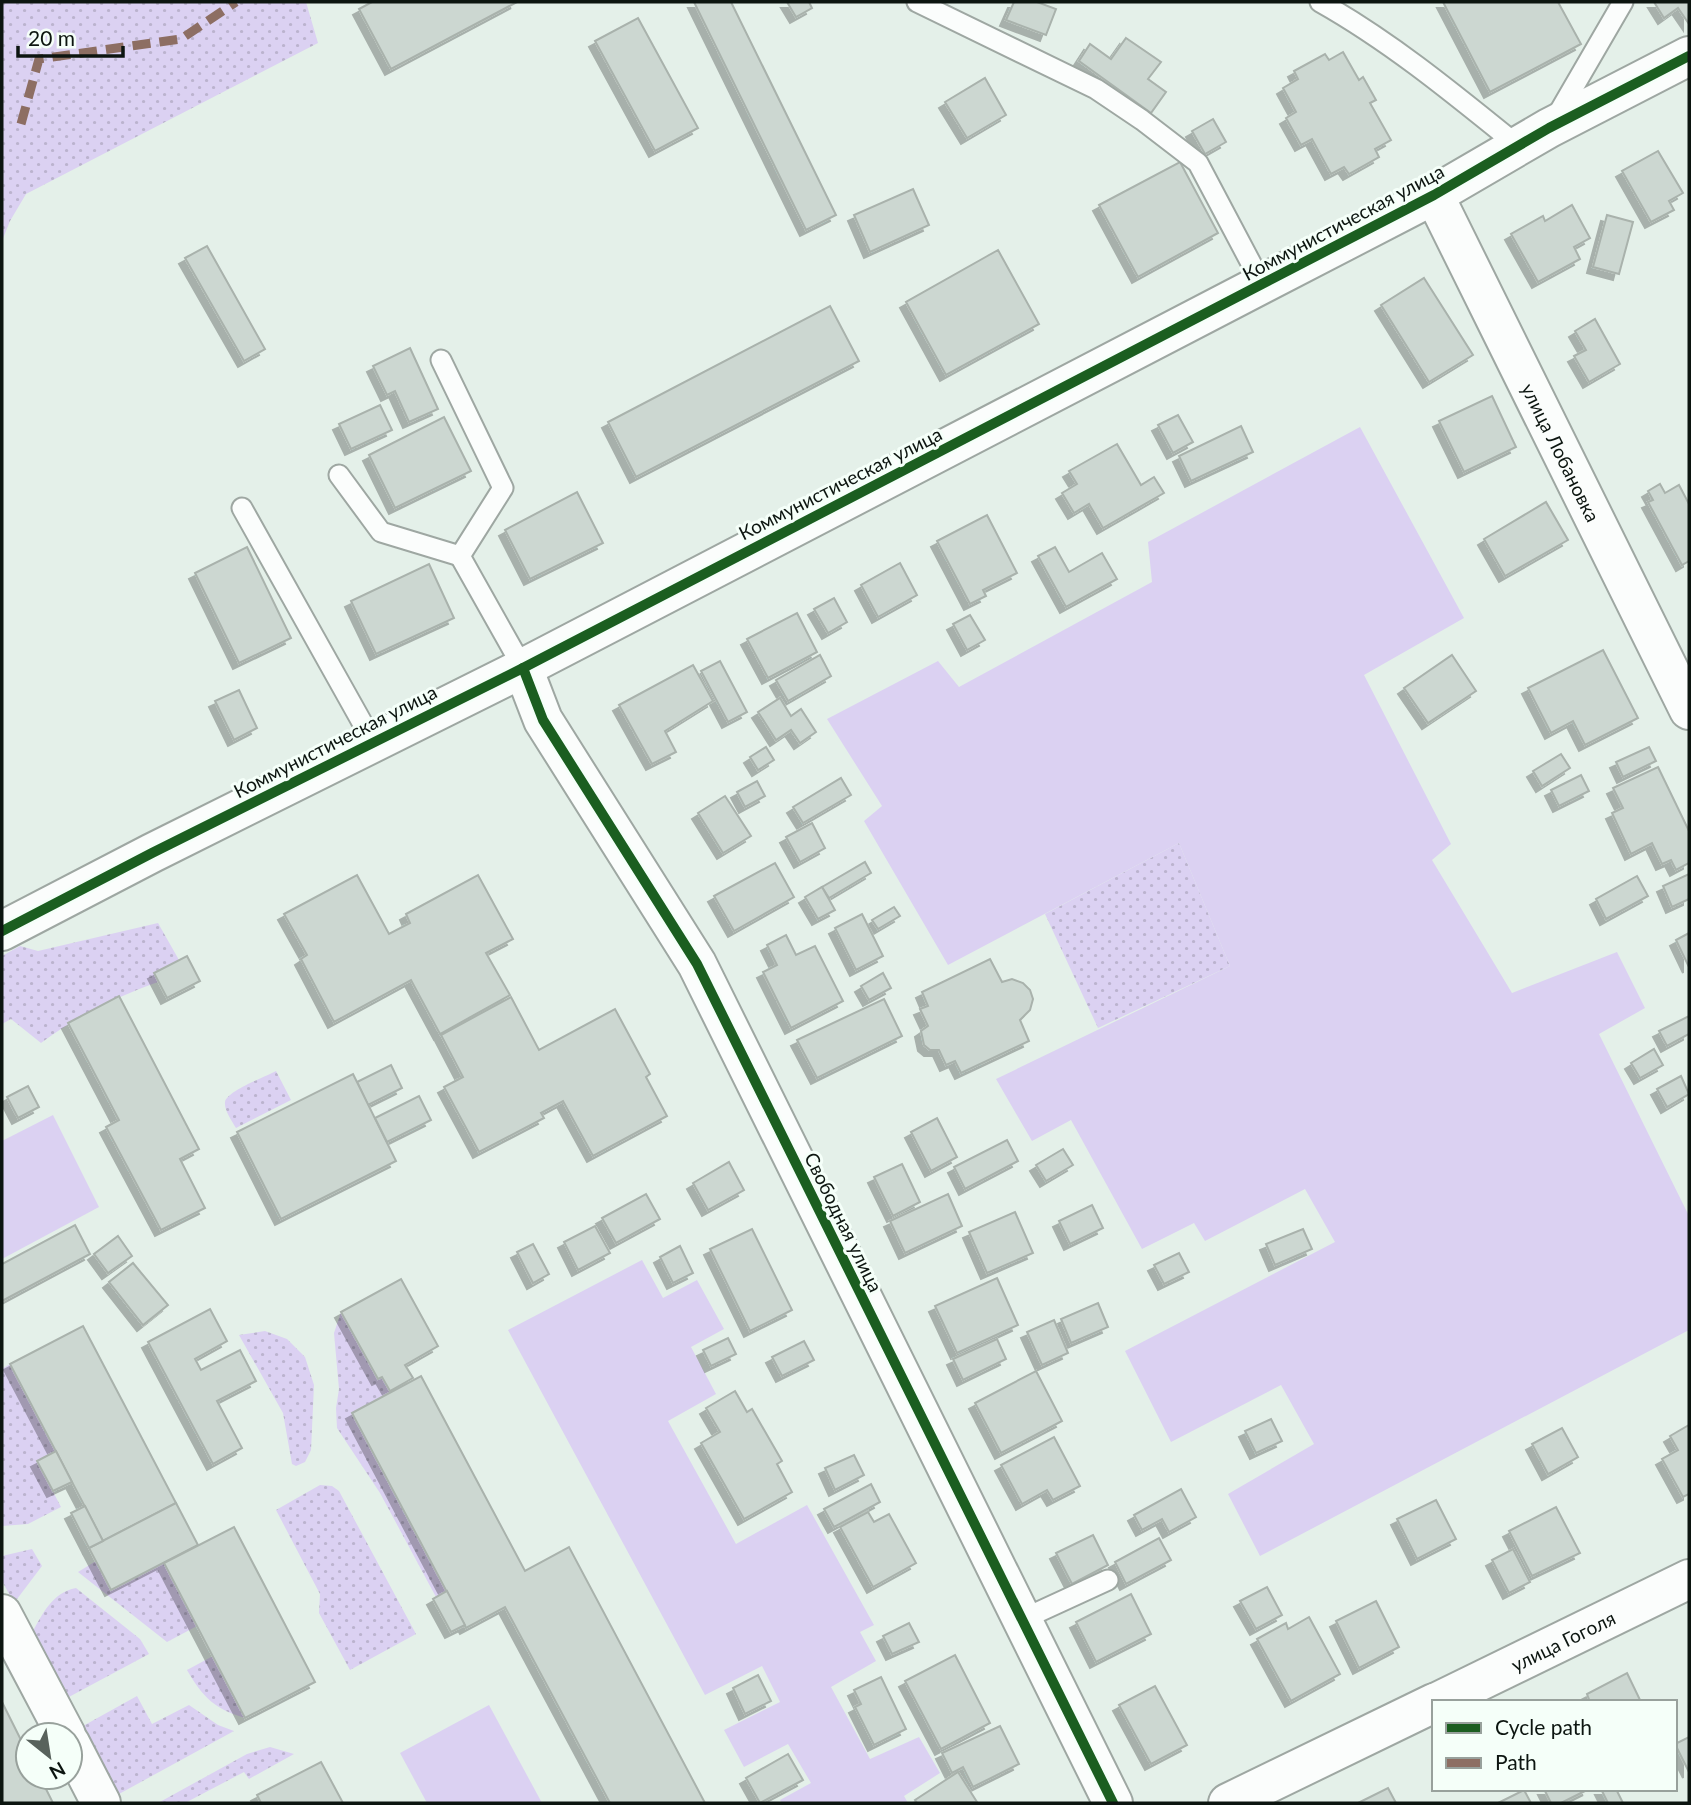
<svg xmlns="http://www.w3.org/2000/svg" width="1691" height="1805" font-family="Lato,sans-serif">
<defs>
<pattern id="grass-dots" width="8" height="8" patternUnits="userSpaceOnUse" patternTransform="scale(1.75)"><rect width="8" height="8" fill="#dbd1f2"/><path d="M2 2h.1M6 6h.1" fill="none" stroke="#bbb3ce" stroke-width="1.8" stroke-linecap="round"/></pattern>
<filter id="shadow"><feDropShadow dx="-6" dy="6" stdDeviation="0" flood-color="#0004"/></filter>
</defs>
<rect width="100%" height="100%" fill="#e4f0e9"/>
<g fill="url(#grass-dots)">
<polygon points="2,2 306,2 318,43 26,194 10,221 2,241"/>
<polygon points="1179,843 1230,966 1098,1028 1045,914"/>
<path d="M158 923 179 960 154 972 158 982C116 997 77 1016 41 1043L11 1019 2 1024V956L20 946 38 951Z"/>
<path d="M276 1071 291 1100 236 1128C232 1121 224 1110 225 1102 227 1091 265 1077 276 1071Z"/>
<polygon points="341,1312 377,1379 382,1377 390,1393 353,1413 447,1591 436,1597 380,1493 337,1428 336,1408 339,1389 334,1333"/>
<polygon points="265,1331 287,1339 305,1357 314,1385 311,1450 305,1462 296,1466 292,1464 283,1413 239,1335"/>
<polygon points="10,1364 56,1451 37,1461 61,1507 28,1524 2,1526 2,1369"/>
<polygon points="320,1485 332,1486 339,1491 416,1634 350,1670 319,1613 320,1594 276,1510"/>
<polygon points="32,1549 42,1566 14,1603 2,1581 2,1556"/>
<polygon points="96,1561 112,1590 164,1563 197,1626 167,1642 78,1572"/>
<path d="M76 1588 140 1639 149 1654 67 1698 32 1633C43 1613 52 1593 76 1588Z"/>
<path d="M213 1656 245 1718C215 1709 203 1698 187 1670Z"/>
<polygon points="137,1696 152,1724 189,1705 218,1725 234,1731 119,1794 83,1726"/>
<polygon points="270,1747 294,1754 249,1779 244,1772 185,1803 158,1803 247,1754"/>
</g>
<g fill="#dbd1f2">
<polygon points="1360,427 1464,618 1364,675 1451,844 1432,860 1512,993 1617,952 1645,1008 1599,1034 1689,1216 1689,1330 1260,1556 1228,1494 1314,1444 1281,1385 1171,1442 1125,1351 1335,1242 1305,1189 1205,1241 1194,1223 1142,1249 1071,1120 1032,1141 996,1079 1230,966 1179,843 948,965 864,821 882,806 827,719 938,661 959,687 1152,582 1148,542"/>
<polygon points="53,1115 99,1207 2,1259 2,1141"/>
<polygon points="642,1260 663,1298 697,1280 724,1329 691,1347 716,1394 668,1421 736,1544 807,1505 874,1625 860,1632 876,1661 831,1687 870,1759 919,1737 940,1773 904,1796 908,1803 782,1803 780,1800 811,1783 788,1744 744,1767 724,1730 780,1702 762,1666 705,1695 508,1330"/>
<polygon points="489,1705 542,1803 427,1803 400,1753"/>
</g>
<g fill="#ccd7d1" stroke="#a9b2ac" stroke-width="2" filter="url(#shadow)">
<polygon points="372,2 517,2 391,69 359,9"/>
<polygon points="694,2 731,2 836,215 806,230"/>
<polygon points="787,2 809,2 812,8 796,17"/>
<polygon points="1014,2 1037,2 1056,9 1046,35 1006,20"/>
<polygon points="1443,2 1558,2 1581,44 1490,92"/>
<polygon points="1654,2 1689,2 1689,24 1678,8 1664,18"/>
<polygon points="638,18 698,128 655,151 595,41"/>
<polygon points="1126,38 1161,62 1148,79 1166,92 1151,113 1079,61 1090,44 1111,59"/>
<polygon points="1343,52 1359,80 1363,77 1376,100 1370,103 1391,140 1375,149 1379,157 1349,174 1344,167 1331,174 1312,139 1301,145 1286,118 1296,112 1283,88 1298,79 1294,71 1325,54 1329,60"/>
<polygon points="985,78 1006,115 967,138 945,102"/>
<polygon points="1213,119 1226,142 1205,154 1192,131"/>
<polygon points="1658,151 1683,193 1669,201 1674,210 1651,222 1622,171"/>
<polygon points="1180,162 1218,233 1138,277 1099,205"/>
<polygon points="913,189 929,225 870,252 854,215"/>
<polygon points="1572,205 1590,238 1574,247 1580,259 1538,282 1511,234 1543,216 1545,221"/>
<polygon points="1607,215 1633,222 1619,274 1593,267"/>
<polygon points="207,246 265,349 244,361 185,258"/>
<polygon points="998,250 1039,324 946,375 906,302"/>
<polygon points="1424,278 1473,355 1429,382 1381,305"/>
<polygon points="830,306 859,361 636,477 608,422"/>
<polygon points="1595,319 1620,364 1589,382 1574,356 1586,350 1575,331"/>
<polygon points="410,348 438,409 409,422 395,391 387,395 373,366"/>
<polygon points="1492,396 1516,447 1464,472 1439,421"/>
<polygon points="380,405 392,430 351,449 339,424"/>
<polygon points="1178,415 1193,442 1173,453 1158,425"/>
<polygon points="444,417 471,471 395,508 369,455"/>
<polygon points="1241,426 1253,452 1191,481 1179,456"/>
<polygon points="1117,444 1141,485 1154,477 1164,493 1103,528 1089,504 1074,513 1062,493 1077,484 1069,471"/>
<polygon points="1660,484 1665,493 1679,485 1689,504 1689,561 1682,565 1648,502 1653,500 1648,491"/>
<polygon points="577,492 603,543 530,579 505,530"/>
<polygon points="1546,502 1568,540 1505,576 1484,539"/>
<polygon points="987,515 1017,573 983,590 986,596 970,604 937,541"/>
<polygon points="247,547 291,638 239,663 195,573"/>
<polygon points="1055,547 1069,572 1102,553 1117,579 1066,607 1038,556"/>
<polygon points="900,563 917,595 878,617 861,585"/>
<polygon points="429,564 454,618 376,654 351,601"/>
<polygon points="834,598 847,622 828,633 814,609"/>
<polygon points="797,613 817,652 768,678 747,639"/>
<polygon points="970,615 985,640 967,650 953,624"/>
<polygon points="1603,650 1638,718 1585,745 1573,721 1551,733 1528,688"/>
<polygon points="820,655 831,676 788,701 776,680"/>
<polygon points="1452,655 1476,691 1428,723 1404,688"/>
<polygon points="720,661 747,712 728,722 701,671"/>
<polygon points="693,665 713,701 665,731 676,752 652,764 619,705"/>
<polygon points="239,690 257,728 234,740 215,701"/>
<polygon points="780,698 791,716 801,709 816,732 800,743 791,730 776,740 758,712"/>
<polygon points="766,747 774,760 758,770 750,757"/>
<polygon points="1649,747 1656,761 1623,777 1616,762"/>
<polygon points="1561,754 1570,768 1542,786 1533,771"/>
<polygon points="1658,767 1689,831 1689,863 1676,870 1671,860 1662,864 1652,843 1631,854 1612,813 1623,808 1613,788"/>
<polygon points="1581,775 1589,791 1559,806 1551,790"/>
<polygon points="841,778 851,795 803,823 793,807"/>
<polygon points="757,781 765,796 745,807 737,792"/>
<polygon points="725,796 751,836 723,853 698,813"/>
<polygon points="812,823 825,848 800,862 786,837"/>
<polygon points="865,862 871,873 829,898 822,887"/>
<polygon points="775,863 794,897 734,931 714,896"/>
<polygon points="1689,874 1689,899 1672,907 1663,886"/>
<polygon points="357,875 389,934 410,923 406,914 478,875 513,939 486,953 510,995 440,1034 411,980 334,1022 301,959 307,955 284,914"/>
<polygon points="1637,876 1648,896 1606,919 1596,899"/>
<polygon points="822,887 835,910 818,919 805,897"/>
<polygon points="894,907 900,916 878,929 872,920"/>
<polygon points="862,914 883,956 856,970 835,928"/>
<polygon points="1689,933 1689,967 1676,940"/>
<polygon points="786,935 796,955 815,946 843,1001 791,1028 763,972 777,965 767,945"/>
<polygon points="187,956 200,981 167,998 154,973"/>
<polygon points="990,959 1002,982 1012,979 1023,983 1030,990 1033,999 1030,1010 1020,1020 1029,1041 961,1073 955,1061 946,1065 939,1050 930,1050 924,1045 921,1031 928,1026 920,1009 928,1006 922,992"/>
<polygon points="883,973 891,988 869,1000 861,986"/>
<polygon points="119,996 199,1149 180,1159 205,1208 161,1230 106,1127 119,1120 68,1023"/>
<polygon points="511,997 539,1050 615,1009 650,1074 646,1077 667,1116 593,1156 563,1101 541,1113 544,1118 479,1152 444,1087 463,1077 441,1035"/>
<polygon points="884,999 902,1036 817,1078 797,1040"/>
<polygon points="1689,1016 1689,1034 1667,1046 1659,1031"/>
<polygon points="1654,1049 1663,1065 1640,1078 1631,1063"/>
<polygon points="391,1065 402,1088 368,1105 357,1082"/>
<polygon points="353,1074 396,1161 281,1219 237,1132"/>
<polygon points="1681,1076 1689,1094 1667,1107 1657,1089"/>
<polygon points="28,1086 39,1107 18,1118 7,1097"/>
<polygon points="419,1096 431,1120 387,1142 375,1118"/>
<polygon points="937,1118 957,1157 931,1171 911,1132"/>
<polygon points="1007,1140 1018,1161 965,1189 954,1167"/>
<polygon points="1063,1149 1073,1165 1046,1181 1036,1165"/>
<polygon points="729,1162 744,1190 708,1210 693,1183"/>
<polygon points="902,1164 920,1202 893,1216 874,1177"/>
<polygon points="646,1194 660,1219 616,1243 602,1218"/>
<polygon points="948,1194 962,1226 905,1253 890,1221"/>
<polygon points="1092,1205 1103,1228 1070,1244 1059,1221"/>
<polygon points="1015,1212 1033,1253 987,1273 969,1232"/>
<polygon points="75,1225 90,1254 2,1301 2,1264"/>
<polygon points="595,1226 610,1253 578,1270 564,1242"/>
<polygon points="752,1229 792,1310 750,1331 710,1249"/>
<polygon points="1303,1229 1312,1249 1275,1265 1266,1244"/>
<polygon points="118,1236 132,1256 108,1273 94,1254"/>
<polygon points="533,1244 549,1274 533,1283 517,1252"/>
<polygon points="680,1246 693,1273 673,1283 660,1257"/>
<polygon points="1179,1253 1189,1272 1164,1284 1154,1265"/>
<polygon points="133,1263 168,1305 143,1325 109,1282"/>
<polygon points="997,1278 1018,1325 957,1353 935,1306"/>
<polygon points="401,1279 438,1346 405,1365 413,1378 390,1391 382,1377 378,1379 341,1312"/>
<polygon points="1098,1303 1108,1327 1071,1343 1061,1319"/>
<polygon points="210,1309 227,1341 195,1359 201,1370 240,1350 256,1381 217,1401 242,1448 213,1464 148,1342"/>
<polygon points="1054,1320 1068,1353 1042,1365 1027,1332"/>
<polygon points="83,1326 176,1503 103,1541 10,1364"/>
<polygon points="728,1338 736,1354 711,1366 703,1350"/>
<polygon points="997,1339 1006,1359 963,1380 953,1359"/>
<polygon points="804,1341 814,1360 782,1376 772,1357"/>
<polygon points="1036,1371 1062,1421 1001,1453 975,1403"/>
<polygon points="421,1376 525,1571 569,1547 705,1803 610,1803 505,1607 466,1628 352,1413"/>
<polygon points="735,1391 747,1412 752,1409 782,1461 777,1464 792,1492 744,1519 701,1443 720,1432 706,1408"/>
<polygon points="1271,1419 1282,1441 1256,1453 1245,1431"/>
<polygon points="1689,1425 1689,1494 1683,1497 1662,1459 1678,1450 1670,1436"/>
<polygon points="1562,1428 1578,1457 1548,1474 1532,1444"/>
<polygon points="1054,1437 1080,1486 1053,1500 1047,1490 1022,1504 1001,1465"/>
<polygon points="56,1451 72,1482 53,1491 37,1461"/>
<polygon points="854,1455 864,1475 835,1490 825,1468"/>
<polygon points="871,1484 880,1502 834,1527 824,1509"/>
<polygon points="1181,1489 1196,1517 1169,1532 1162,1519 1142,1530 1134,1515"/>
<polygon points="1436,1500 1456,1539 1417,1559 1397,1519"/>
<polygon points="176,1503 198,1545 111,1590 89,1548"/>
<polygon points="85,1506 103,1541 89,1548 71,1513"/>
<polygon points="1556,1507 1580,1553 1532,1576 1509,1531"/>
<polygon points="868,1512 874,1522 889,1514 916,1563 873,1587 840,1527"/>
<polygon points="234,1527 315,1682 245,1718 164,1563"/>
<polygon points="1093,1535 1108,1565 1072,1584 1056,1553"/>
<polygon points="1159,1538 1171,1560 1126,1584 1115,1562"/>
<polygon points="1513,1549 1530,1582 1509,1593 1492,1560"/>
<polygon points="1267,1587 1282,1615 1256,1629 1240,1601"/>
<polygon points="447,1591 465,1625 451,1632 433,1599"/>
<polygon points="1131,1594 1151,1634 1096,1662 1076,1622"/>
<polygon points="1376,1601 1399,1647 1359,1668 1336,1621"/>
<polygon points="1309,1617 1340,1674 1291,1701 1257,1639 1286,1623 1288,1629"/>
<polygon points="909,1623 919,1642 892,1654 883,1636"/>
<polygon points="955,1655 990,1723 941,1749 905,1681"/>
<polygon points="1627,1673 1641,1702 1590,1702 1587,1694"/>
<polygon points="758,1675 771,1701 745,1714 733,1688"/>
<polygon points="881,1677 906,1729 874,1745 855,1707 861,1704 854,1690"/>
<polygon points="1155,1686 1187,1745 1151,1764 1119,1705"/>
<polygon points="2,1702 28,1754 28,1777 40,1777 53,1803 2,1803"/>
<polygon points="1000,1726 1019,1764 973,1787 963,1767 952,1773 942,1753"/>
<polygon points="1689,1737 1689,1772 1675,1744"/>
<polygon points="788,1754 803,1780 760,1803 746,1778"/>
<polygon points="321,1762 343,1803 261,1803 257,1795"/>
<polygon points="958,1772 977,1802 917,1803 915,1800"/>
<polygon points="1388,1788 1396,1803 1358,1803"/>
<polygon points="1544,1789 1589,1789 1561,1803 1551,1803"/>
<polygon points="1601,1789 1616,1789 1623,1803 1608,1803"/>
<polygon points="1524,1790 1531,1803 1498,1803"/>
</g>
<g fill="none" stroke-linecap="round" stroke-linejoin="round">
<defs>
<g id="service">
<polyline points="917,2 1096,89 1142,120 1198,163 1262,284"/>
<path d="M1320 2C1391 42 1454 94 1517 145"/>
<polyline points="1555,119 1623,2"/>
<polyline points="441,360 503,488 460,556 523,668"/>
<polyline points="339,475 381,532 460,556"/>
<polyline points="242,508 373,742"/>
<polyline points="1021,1620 1108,1580"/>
</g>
<g id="minor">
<path id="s1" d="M1434 195 1689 710"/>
<polyline points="523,668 543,720 697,964 1113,1803"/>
<polyline points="2,931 152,853 523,668 1262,284 1434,195 1549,128 1689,56"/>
<polyline points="2,1614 66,1735"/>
<path id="s2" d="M1437 1702 1689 1579"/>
<polyline points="70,1743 101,1803"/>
<polyline points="1228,1803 1434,1703"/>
</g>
</defs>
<use href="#service" stroke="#9ea7a2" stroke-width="23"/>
<use href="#minor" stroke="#9ea7a2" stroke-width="42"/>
<use href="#service" stroke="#fbfdfc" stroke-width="19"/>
<use href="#minor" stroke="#fbfdfc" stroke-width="38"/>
<polyline stroke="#8d6e63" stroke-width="9" stroke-dasharray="18 9" stroke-linecap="butt" points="21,124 39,59 181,39 236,2"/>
<defs>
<g id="cycleway">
<polyline points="523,668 543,720 697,964 1113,1803"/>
<polyline points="2,931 152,853 523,668 1262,284 1434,195 1549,128 1689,56"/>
</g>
</defs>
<use href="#cycleway" stroke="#f5fff9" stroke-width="15"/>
<use href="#cycleway" stroke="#1b5e20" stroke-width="10"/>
</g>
<g text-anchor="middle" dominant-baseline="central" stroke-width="6" stroke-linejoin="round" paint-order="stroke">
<g font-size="19" fill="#0c1510" stroke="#f5fff9">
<text transform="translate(1343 222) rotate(-28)">Коммунистическая улица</text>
<text stroke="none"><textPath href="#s1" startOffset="287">улица Лобановка</textPath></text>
<text transform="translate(840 483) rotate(-27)">Коммунистическая улица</text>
<text transform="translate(335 741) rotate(-27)">Коммунистическая улица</text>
<text transform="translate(844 1222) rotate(64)">Свободная улица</text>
<text stroke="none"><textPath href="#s2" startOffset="140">улица Гоголя</textPath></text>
</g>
</g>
<rect width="1691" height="1805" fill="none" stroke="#0c1510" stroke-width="7"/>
<rect x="1432" y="1700" width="245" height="91" fill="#f5fff9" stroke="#98a19c" stroke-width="2"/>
<rect x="1446" y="1723" width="35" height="10" fill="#1b5e20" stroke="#98a19c" stroke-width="2"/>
<text x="1495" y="1735" font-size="21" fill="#0c1510">Cycle path</text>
<rect x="1446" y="1758" width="35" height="10" fill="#8d6e63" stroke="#98a19c" stroke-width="2"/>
<text x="1495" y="1770" font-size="21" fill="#0c1510">Path</text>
<g transform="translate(49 1756) rotate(150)"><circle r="33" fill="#f5fff9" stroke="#98a19c" stroke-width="2"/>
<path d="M0-5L12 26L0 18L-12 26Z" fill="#58625c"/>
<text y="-10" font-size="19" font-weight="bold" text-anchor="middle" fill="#0c1510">N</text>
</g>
<path d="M18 46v10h105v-10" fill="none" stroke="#0c1510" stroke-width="3.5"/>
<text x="28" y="46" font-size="21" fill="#0c1510" stroke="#f5fff9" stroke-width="5" paint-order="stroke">20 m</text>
</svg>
